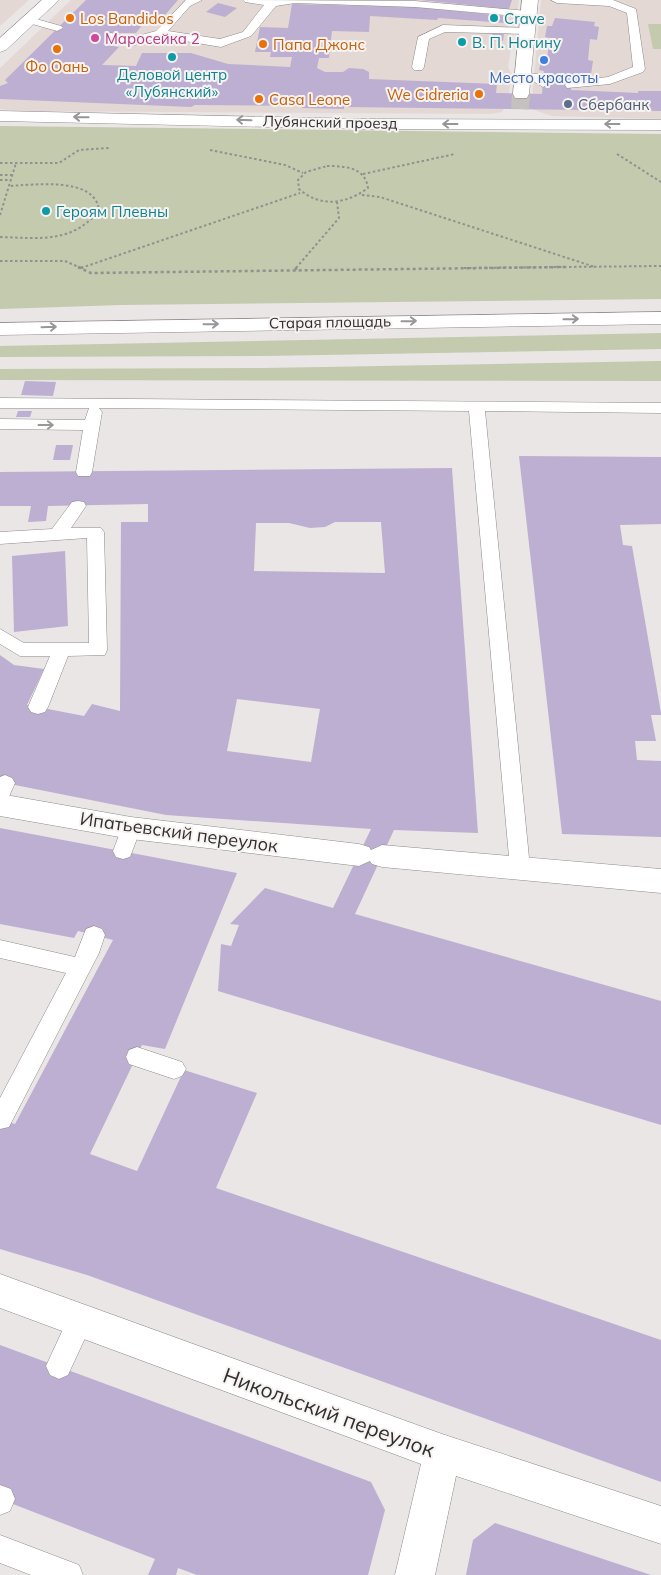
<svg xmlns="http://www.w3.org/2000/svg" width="661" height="1575" font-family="Mulish,sans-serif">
<rect width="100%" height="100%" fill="#e9e6e5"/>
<g fill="#e3d8d4">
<polygon points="0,0 29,0 0,26"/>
<polygon points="71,0 519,0 508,67 512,75 507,105 502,112 491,114 16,111 0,109 0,68"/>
<polygon points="541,0 661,0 661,119 552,116 531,109"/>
</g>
<g fill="#c4caae">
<polygon points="648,24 661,24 661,49 653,49"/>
<polygon points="0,126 661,134 661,299 121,305 0,309"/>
<polygon points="661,333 661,349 265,356 0,357 0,346"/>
<polygon points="661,361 661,381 0,380 0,369 264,368"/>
</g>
<g fill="#bdafd1" fill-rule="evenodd">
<polygon points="86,0 178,0 159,22 146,20 136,33 113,33 103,44 119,47 102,65 136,66 142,53 191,53 228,64 290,67 292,57 270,57 271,52 255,52 260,27 288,28 292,4 416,7 508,16 506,23 438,18 437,20 370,16 369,32 332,31 329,58 319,58 317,68 325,72 343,72 349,68 363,69 369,72 369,79 497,84 496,93 542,94 544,71 539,70 542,57 547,58 550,38 545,37 547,26 552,26 555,18 595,22 594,26 599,27 597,40 590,39 588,60 593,61 591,74 586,74 585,82 572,82 571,90 638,93 638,91 661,91 661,111 344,107 344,109 302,108 302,106 195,105 191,107 0,99 0,86 8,83 5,80"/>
<polygon points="420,0 512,0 509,9"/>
<polygon points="218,3 237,8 225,17 206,12"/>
<polygon points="493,33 504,34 503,41 491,40"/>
<polygon points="25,381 56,382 53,396 21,395"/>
<polygon points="18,411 32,411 30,417 16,417"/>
<polygon points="56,445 73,445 70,460 53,460"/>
<polygon points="519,456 661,457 661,524 620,525 623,545 632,546 661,713 661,715 651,715 656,741 635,741 637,760 661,761 661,837 562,834"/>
<path d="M452 468 478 833 394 830 355 914 661 1001V1125L218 991 221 944 231 946 239 925 230 924 265 888 333 908 371 829 166 815 0 782V655L14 665 44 669 27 705 84 716 92 704 120 711 121 522H148V504L48 506 46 521 28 522 31 506H0V472ZM335 522H381L385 573 254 571 256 523H289L310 528 325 527ZM237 699 320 709 311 762 227 751Z"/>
<polygon points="65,551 68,626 14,632 12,556"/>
<polygon points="0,828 237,873 165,1049 142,1045 90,1154 137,1171 184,1070 257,1093 216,1188 661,1340 661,1482 87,1275 0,1249 0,1119 15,1124 113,940 78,931 74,938 0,924"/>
<polygon points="0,1345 371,1482 385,1510 368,1575 197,1575 178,1568 176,1575 148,1575 155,1559 0,1499"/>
<polygon points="495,1523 651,1575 466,1575 473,1540"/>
</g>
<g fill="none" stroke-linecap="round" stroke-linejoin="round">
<polyline stroke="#c4c1c0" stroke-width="18" stroke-dasharray="18 9" stroke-linecap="butt" points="520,109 521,94"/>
<defs>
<g id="service">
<polygon points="186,0 202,0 190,6 168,31 220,39 243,32 264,5 245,2 243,0 415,1 528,11 534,14 528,17 415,7 295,3 276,6 251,36 221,47 161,37 135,45 110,41 104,37 110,33 134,37 156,31"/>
<polygon points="551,0 613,0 636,9 645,69 643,72 610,84 567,88 565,85 567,82 608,77 633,67 627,13 609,6 557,3"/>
<polygon points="29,17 61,26 63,28 57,31 25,22 25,18"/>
<polygon points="443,25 527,28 533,31 527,34 445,32 429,39 424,67 422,70 414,70 412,67 418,37"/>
<polygon points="522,73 540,74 549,83 543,87 533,81 518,80 516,77 518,74"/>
<polygon points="0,398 661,403 661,413 485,411 530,868 527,874 520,876 513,874 510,868 469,411 99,408 102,412 92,472 90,476 78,476 76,472 83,430 0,429 0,419 85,420 89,408 0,408"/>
<polygon points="78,501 84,502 86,506 71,528 101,528 104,532 107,650 105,655 68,656 48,707 45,712 38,714 31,712 28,707 50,656 20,656 0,644 0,629 24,643 89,643 87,538 0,544 0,532 52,529 72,502"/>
<polygon points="5,775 12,778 15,783 7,801 0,804 0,777"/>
<polygon points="131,820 138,822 141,828 130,857 123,859 116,857 113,851 124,822"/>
<polygon points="94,926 102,929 105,935 99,953 9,1127 0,1129 0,1098 66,973 0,958 0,940 75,957 86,929"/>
<polygon points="137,1047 182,1062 186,1069 182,1076 174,1079 129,1064 126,1057 129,1050"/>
<polygon points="80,1308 89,1312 93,1321 68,1375 59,1379 50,1375 46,1366 71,1312"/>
<polygon points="0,1485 11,1489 15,1499 10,1511 0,1515"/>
<polygon points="0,1535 79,1565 83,1575 31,1575 0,1563"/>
</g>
<g id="minor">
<polygon points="522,0 538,0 529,94 527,98 515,98 513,94"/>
<polygon points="0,794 131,817 359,844 369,847 371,850 382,845 661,869 661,893 382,867 372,864 370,861 359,866 131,839 0,816"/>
<polygon points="0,1274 442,1434 661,1506 661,1544 456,1476 435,1575 395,1575 421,1464 0,1308"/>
</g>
<g id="secondary">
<polygon points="42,0 59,0 6,50 0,52 0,38"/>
<polygon points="0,111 363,119 661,120 661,130 363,129 0,121"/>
</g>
<polygon id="primary" points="661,312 661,324 0,335 0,323"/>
</defs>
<use href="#service" stroke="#8d8a89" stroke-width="1"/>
<use href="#minor" stroke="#8d8a89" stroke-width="1"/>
<use href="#secondary" stroke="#8d8a89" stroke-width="1"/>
<use href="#primary" stroke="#8d8a89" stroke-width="1"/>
<g stroke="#92908f" stroke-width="2" stroke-dasharray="2.5 2.5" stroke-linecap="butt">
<polyline points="210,150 285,165 303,173"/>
<polyline points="617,154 661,182"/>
<polyline points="0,163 59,163 79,150 109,148"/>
<path d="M327 166C345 166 365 167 368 188 346 204 321 208 299 189L298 180 306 172Z"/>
<polyline points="363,174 455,154"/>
<polyline points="0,175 12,175"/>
<polyline points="0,180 11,180"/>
<polyline points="362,195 380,197 595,267"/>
<polyline points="0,215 16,163"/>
<path d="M0 237C38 238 73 244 99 210 95 176 33 185 9 186"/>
<polyline points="0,261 65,261 81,268"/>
<polyline points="81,268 300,193"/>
<polyline points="296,268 339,218 337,202"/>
<polyline points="464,268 661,266"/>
</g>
<g stroke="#92908f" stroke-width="2.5" stroke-dasharray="3 3" stroke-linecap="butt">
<polyline points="78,267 91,273 566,267"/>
<polyline points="81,268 83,267"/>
<polyline points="295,270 297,267"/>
</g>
<use href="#service" fill="#fff" fill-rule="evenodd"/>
<use href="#minor" fill="#fff" fill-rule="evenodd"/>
<use href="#secondary" fill="#fff" fill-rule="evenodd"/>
<use href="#primary" fill="#fff" fill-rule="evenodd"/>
</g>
<defs><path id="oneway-shaft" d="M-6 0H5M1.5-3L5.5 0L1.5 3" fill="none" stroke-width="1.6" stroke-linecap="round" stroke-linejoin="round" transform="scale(1.25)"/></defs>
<g stroke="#989696">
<use href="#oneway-shaft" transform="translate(81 117) rotate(-179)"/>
<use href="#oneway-shaft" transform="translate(244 120) rotate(-178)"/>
<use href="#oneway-shaft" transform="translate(450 124) rotate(180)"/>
<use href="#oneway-shaft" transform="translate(612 124) rotate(-180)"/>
<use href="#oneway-shaft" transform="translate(571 319) rotate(-1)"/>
<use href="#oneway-shaft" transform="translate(409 321) rotate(-1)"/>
<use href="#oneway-shaft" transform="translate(211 324) rotate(-1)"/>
<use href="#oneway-shaft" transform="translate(49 327) rotate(-2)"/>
<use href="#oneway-shaft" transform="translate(46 425)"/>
</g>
<g fill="#e8710a" stroke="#f7f3f2" stroke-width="2">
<circle cx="70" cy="18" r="5"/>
<circle cx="263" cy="44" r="5"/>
<circle cx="57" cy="49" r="5"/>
<circle cx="479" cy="94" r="5"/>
<circle cx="259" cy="99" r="5"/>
</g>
<g fill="#0f9aa8" stroke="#f7f3f2" stroke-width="2">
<circle cx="494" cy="18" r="5"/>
<circle cx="462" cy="42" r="5"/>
<circle cx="172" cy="57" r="5"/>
<circle cx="46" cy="211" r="5"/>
</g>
<circle fill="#d1479c" stroke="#f7f3f2" stroke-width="2" cx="95" cy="38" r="5"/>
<circle fill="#3f7fe0" stroke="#f7f3f2" stroke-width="2" cx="544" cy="60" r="5"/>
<circle fill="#5c6f8a" stroke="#f7f3f2" stroke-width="2" cx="568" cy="104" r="5"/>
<g text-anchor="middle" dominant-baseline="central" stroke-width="4" stroke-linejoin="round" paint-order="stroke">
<g font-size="15" fill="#c56008" stroke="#f7f3f2" text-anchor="start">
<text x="80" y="18">Los Bandidos</text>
<text x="273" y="44">Папа Джонс</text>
<text x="57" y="66" text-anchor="middle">Фо Оань</text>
<text x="469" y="94" text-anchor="end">We Cidreria</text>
<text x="269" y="99">Casa Leone</text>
</g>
<g font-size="15" fill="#0d838f" stroke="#f7f3f2" text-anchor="start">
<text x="504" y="18">Crave</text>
<text x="472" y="42">В. П. Ногину</text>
<text x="172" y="74" text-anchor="middle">Деловой центр<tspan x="172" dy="17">«Лубянский»</tspan></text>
<text x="56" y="211">Героям Плевны</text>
</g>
<g font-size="15" fill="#b23c85" stroke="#f7f3f2" text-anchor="start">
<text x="105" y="38">Маросейка 2</text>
</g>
<g font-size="15" fill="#366cbe" stroke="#f7f3f2">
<text x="544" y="77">Место красоты</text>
</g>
<g font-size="15" fill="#4e5e75" stroke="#f7f3f2" text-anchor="start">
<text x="578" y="104">Сбербанк</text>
</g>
<g font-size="15" fill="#302e2e" stroke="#f7f3f2">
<text transform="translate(330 122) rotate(1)">Лубянский проезд</text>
<text transform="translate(330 322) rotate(-1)">Старая площадь</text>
</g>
<g font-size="18" fill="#302e2e" stroke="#f7f3f2">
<text transform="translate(179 832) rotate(8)">Ипатьевский переулок</text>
</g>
<g font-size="21" fill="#302e2e" stroke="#f7f3f2">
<text transform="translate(329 1412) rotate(20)">Никольский переулок</text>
</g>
</g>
</svg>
